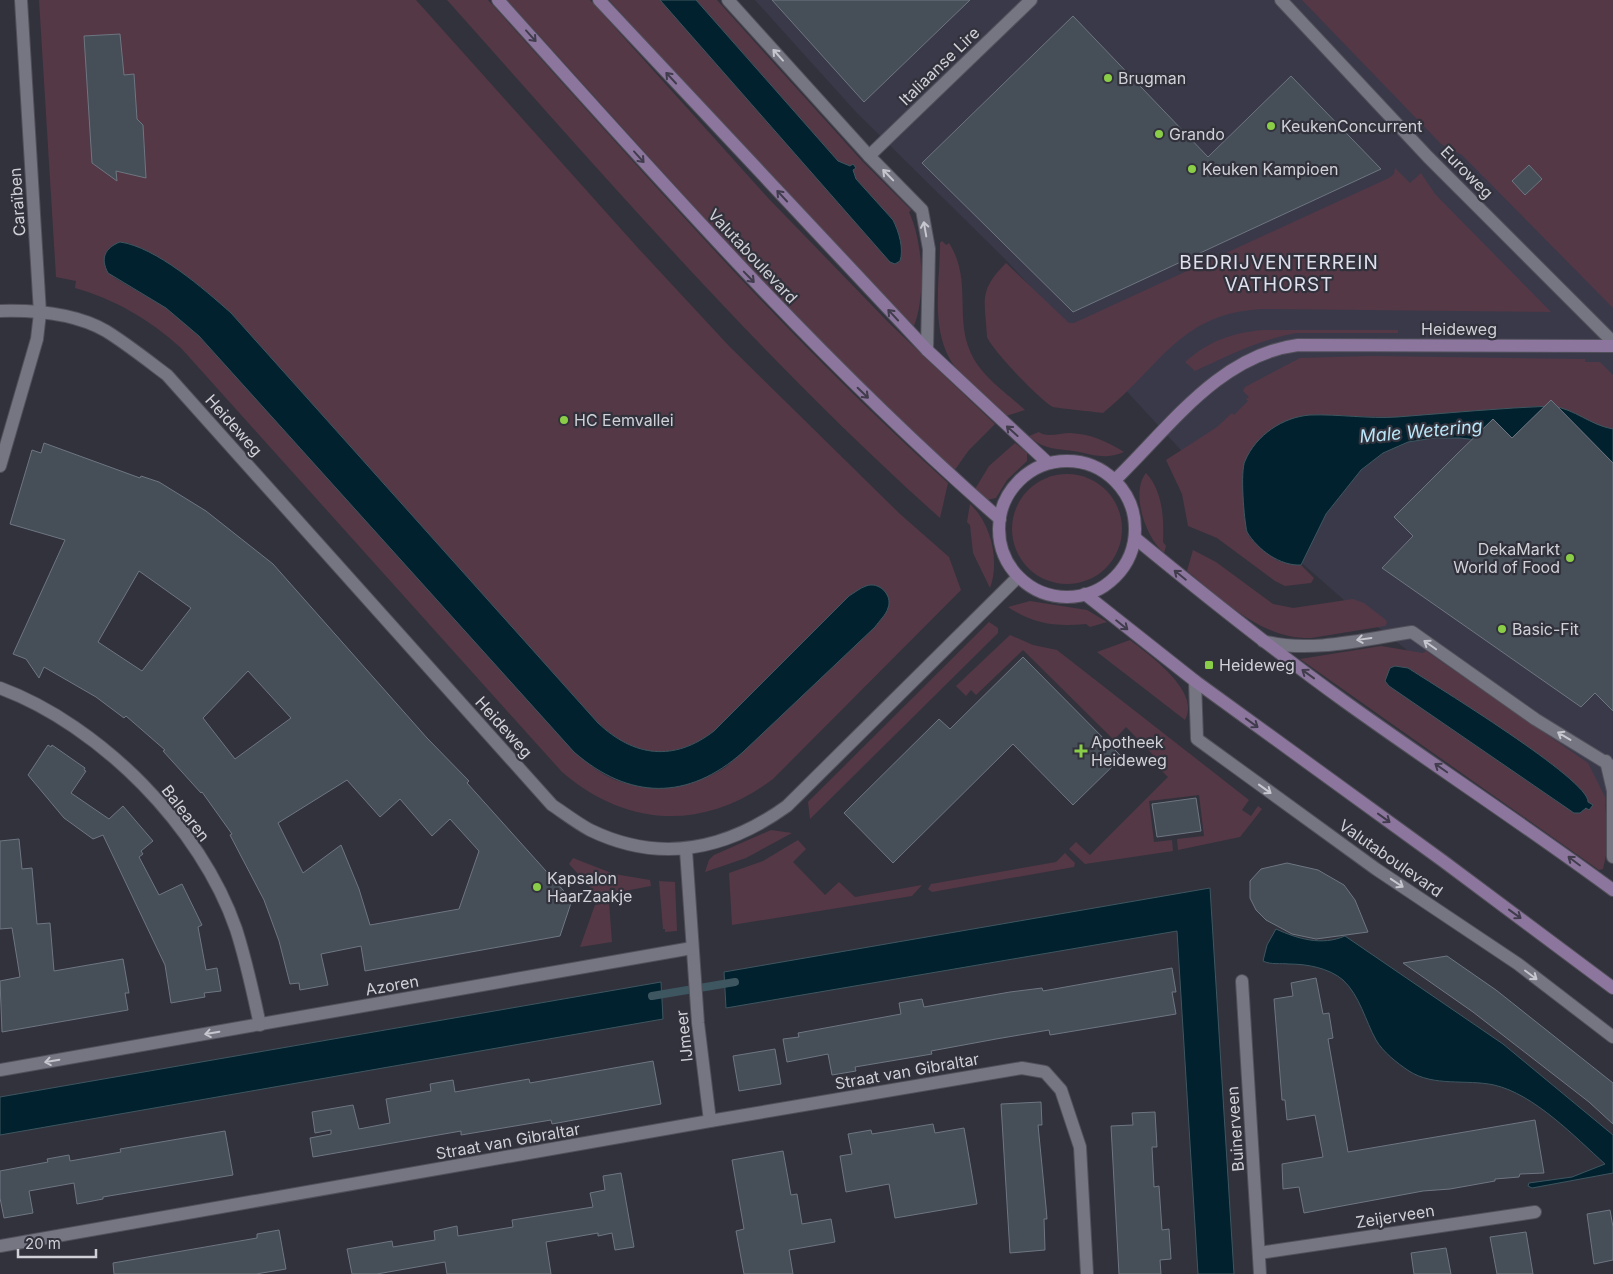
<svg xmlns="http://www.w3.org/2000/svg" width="1613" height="1274" font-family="Inter,sans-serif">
<rect width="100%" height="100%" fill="#32323d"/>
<polygon fill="#3a394a" points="755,0 1613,0 1613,810 1353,608 1213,485 1007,261 856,112"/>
<g fill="#543846" fill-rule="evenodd">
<path d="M39 0H416L638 248 729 346 900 514 949 557 961 590 773 779C704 831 627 828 562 772L181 348C149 319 116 300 75 288L76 281 56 277ZM129 243 188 277 231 313 598 723C634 757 673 762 714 731L849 596 864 586 888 596V610L875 627 726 767C702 782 689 784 661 785 619 787 605 779 574 751L199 336 166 308 113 277Z"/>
<path d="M447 0H488C637 165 782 334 948 483L940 518C762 359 606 178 447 0Z"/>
<polygon points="507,0 590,0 769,199 890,324 995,424 969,450 954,471 827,348 742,260"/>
<path d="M609 0H660L890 262 895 264 900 262C904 249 899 232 893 220L856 179 853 170 856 168 838 161 696 0H717L863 162 911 210 909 212C923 242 926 295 914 326L781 192Z"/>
<polygon points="1302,0 1613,0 1613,308 1462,155 1441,144"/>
<path d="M1395 168 1410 183 1421 173 1435 194 1551 312 1267 309C1180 311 1162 366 1103 413 1096 412 1056 408 1053 407 1040 400 993 351 987 337 985 300 978 291 1006 263L1069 323H1074L1389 178 1394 174Z"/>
<path d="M942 241 946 245 949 243C972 279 955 316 970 351 980 376 1006 392 1025 410L1006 416C990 400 970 386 956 368 929 334 940 283 940 243Z"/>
<path d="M1263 330H1398V333H1297C1260 339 1228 356 1195 371L1185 362C1209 341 1231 333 1263 330Z"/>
<polygon points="1371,356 1585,359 1585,362 1600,362 1613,375 1613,429 1595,425 1552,406 1395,417 1309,415 1254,447 1244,462 1247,532 1250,538 1278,561 1301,565 1314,578 1311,583 1285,586 1275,581 1217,538 1188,526 1182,494 1166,460 1217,427 1232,413 1234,415 1248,401 1246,399 1249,397 1243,391 1245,387 1300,358"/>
<path d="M1039 432C1046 438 1061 433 1070 433 1091 434 1106 441 1124 452 1107 459 1096 456 1079 452 1059 448 1044 451 1029 436Z"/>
<polygon points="1015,443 1027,453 1027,461 1007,480 996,498 987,500 975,489 989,466"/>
<path d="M1146 473C1163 491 1164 519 1163 542L1166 546 1164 553C1146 538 1130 493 1146 473Z"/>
<circle cx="1067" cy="529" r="55"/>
<path d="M970 504C991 523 1000 561 990 588L973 553 970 525 967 522Z"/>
<path d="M1193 550 1216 562 1273 604 1293 608 1353 599 1364 603 1386 620 1387 623 1385 626 1311 638C1261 639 1223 600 1187 571Z"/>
<path d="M1030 601 1087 610 1107 622 1090 627 1086 624C1056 627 1033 624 1008 607Z"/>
<polygon points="989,622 998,628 998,633 810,819 808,802"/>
<polygon points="1010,635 1033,645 1057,650 1249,800 1242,810 1251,816 1258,806 1262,809 1240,837 1178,850 1177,839 1204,836 1199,795 1149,801 1154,842 1172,840 1173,851 1085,864 1069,849 1076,842 1090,855 1168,777 1155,764 1158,760 1126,727 1114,740 1023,650 976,695 971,690 966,696 956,686"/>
<path d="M1130 640C1148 654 1202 692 1185 720L1097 652Z"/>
<path d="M1381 646 1423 653 1426 651 1588 763 1605 797 1608 846 1603 869 1599 870 1300 659ZM1385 681 1593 805 1574 813 1389 686Z"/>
<polygon points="771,830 792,833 746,858 705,872 709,860 714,855"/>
<polygon points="798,840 806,849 793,862 825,895 839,882 855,897 922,885 912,896 732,925 729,873 763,861"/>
<polygon points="1065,853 1075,863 1074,867 932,892 928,889 931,884 1056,862"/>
<polygon points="573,858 614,874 650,880 651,886 598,896 569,864"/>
<polygon points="659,881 675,882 677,931 665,932 665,929 663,929"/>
<polygon points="609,902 612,942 580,947 595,905"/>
</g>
<g fill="#00212d" stroke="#3e5660">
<path d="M660 0H696L838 161 850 166 853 164 856 168 853 170 856 179 893 220C899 232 904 249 900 261L895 264 890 262Z"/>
<path d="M120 242C156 247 204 289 231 313L598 723C634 757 674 762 714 731L849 596C854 593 860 588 866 586 879 581 893 595 888 608 886 615 879 621 875 627L743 752C688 801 629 800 574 752L199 336 166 308 108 273C100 258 105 248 120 242Z"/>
<path d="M1552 406C1575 409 1590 425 1613 429V465L1496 442 1460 438H1434L1408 442 1383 453 1361 470 1326 514 1301 565C1280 566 1258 550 1247 532 1244 520 1240 471 1245 461 1256 435 1283 417 1310 415 1339 414 1368 419 1397 417 1449 413 1501 408 1552 406Z"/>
<path d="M1395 666 1408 668C1434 685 1590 780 1588 802L1593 805 1589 810 1586 808 1580 813H1574L1389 686 1385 681 1390 668Z"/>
<polygon points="1210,888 1234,1274 1198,1274 1177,931 726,1008 724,972"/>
<path d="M1276 929C1298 939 1322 946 1345 936L1503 1044 1613 1135V1173L1532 1188 1528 1186 1529 1183 1572 1177 1605 1164C1575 1137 1534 1094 1494 1085 1466 1079 1434 1087 1409 1071 1397 1063 1383 1052 1376 1040 1365 1020 1360 996 1343 980 1329 968 1307 964 1289 964 1281 963 1271 965 1263 961L1267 945Z"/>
<polygon points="661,982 663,1019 0,1135 0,1097"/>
</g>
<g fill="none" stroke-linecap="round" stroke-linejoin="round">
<polyline stroke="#3e5660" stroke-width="8" points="652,996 735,982"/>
</g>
<g fill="#464e58" stroke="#6e7681" fill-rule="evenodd">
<polygon points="772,0 970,0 864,102"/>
<polygon points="1073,16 1208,157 1291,76 1381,169 1073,312 922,163"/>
<polygon points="120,34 124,75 134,74 137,119 143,125 146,178 116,171 117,181 92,163 84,36"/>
<polygon points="1529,165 1542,179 1525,195 1512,181"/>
<polygon points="1551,400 1613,463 1613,711 1595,693 1581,707 1382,568 1413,536 1394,517 1457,454 1493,419 1512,438"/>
<path d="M44 443 140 478 141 476 159 482 206 511 273 564 427 738 469 781 467 783 572 900 560 936 365 971 361 946 321 954 328 985 300 990 299 983 290 984 279 941 264 900 230 835 232 834 202 792 201 793 163 751 165 750 126 716 124 718 96 697 44 667 39 678 26 659 13 654 65 540 10 524 32 450 41 453ZM139 571 191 608 142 671 98 642ZM248 671 291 718 235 759 203 718ZM347 780 380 817 400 799 432 836 450 819 479 851 459 909 370 925 359 889 341 845 303 873 278 823Z"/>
<polygon points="1023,657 1122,757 1073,805 1013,744 893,863 844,813 939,719 950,729"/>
<polygon points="48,745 51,747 52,745 85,768 84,770 86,771 71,793 109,819 123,806 153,841 141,851 143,854 139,857 159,895 182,884 202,925 198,927 206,970 217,968 221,991 204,993 205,997 171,1003 165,965 103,835 93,839 64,818 28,775"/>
<polygon points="1196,798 1201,831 1157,837 1152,804"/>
<polygon points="19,839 22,869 32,868 37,924 50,923 54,971 123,959 129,993 125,993 128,1010 2,1032 0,981 20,977 12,928 0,929 0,841"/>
<polygon points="1287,863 1318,870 1344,885 1355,900 1368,932 1316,939 1292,934 1266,920 1256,910 1250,898 1250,881 1261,869"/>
<polygon points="1447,956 1496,990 1613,1083 1613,1124 1589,1102 1473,1012 1403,963"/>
<polygon points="1172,968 1176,992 1172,992 1176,1014 1050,1035 1049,1030 996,1039 931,1051 932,1054 855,1067 856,1071 832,1075 828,1054 787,1062 783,1039 799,1037 798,1033 901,1014 899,1003 922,999 924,1007 1010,992 1042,988 1043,991"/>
<polygon points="1316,978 1323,1014 1329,1013 1333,1038 1328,1039 1348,1152 1535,1120 1544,1173 1520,1174 1519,1177 1495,1179 1495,1181 1450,1189 1423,1191 1304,1213 1299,1187 1283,1189 1282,1164 1323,1157 1315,1115 1287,1120 1285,1100 1282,1100 1274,999 1293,996 1291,983"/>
<polygon points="775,1049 781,1084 739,1091 733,1056"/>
<polygon points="653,1061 661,1104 552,1124 551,1120 461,1135 461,1131 313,1157 310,1138 331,1134 331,1130 315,1133 312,1112 353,1105 359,1129 390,1123 386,1099 431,1091 430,1084 453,1080 455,1092 529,1079 530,1083"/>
<polygon points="1041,1102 1042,1125 1038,1125 1046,1207 1047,1219 1044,1219 1045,1250 1010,1253 1001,1104"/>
<polygon points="1155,1112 1157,1147 1152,1147 1154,1187 1159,1186 1162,1230 1169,1229 1171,1259 1160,1260 1161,1274 1119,1274 1111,1126 1133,1125 1132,1113"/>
<polygon points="933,1124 935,1133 964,1128 977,1204 895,1218 889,1184 846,1192 840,1156 852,1154 848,1134 871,1130 872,1134"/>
<polygon points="225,1131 233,1175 103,1197 103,1199 77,1204 74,1183 29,1191 33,1213 4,1218 0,1198 0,1171 48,1162 47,1159 69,1155 70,1161 121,1152 120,1149"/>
<polygon points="783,1151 791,1195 797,1194 802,1224 831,1219 835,1242 789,1250 793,1274 744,1274 736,1231 744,1229 732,1160"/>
<polygon points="621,1173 634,1247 615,1250 612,1233 598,1236 598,1233 546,1242 551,1274 447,1274 445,1262 377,1274 352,1274 347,1249 392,1241 393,1247 435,1240 434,1231 457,1226 458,1236 513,1227 512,1220 593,1207 590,1193 605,1190 603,1176"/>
<polygon points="1610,1210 1613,1227 1613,1260 1594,1264 1587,1214"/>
<polygon points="279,1230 286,1269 256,1274 114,1274 113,1263 257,1238 257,1234"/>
<polygon points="1526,1232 1533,1274 1497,1274 1490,1237"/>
<polygon points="1446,1248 1451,1274 1414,1274 1411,1253"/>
</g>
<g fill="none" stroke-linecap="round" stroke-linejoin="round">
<defs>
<g id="minor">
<polyline points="728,0 869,156 922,210 929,249 927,350"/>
<polyline points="869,156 1031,0"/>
<polyline points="0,466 37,339 40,313"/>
<path d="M1263 641C1308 654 1366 639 1412 632L1535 719 1613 767"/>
<polyline points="1195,681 1197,739 1376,869 1518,964 1613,1037"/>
<path d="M0 688C100 725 201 827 236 929 246 960 253 992 260 1025"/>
<polyline points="1606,761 1613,791 1613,857"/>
<polyline points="686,850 698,1023 710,1121"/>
<polyline points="1242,981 1260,1274"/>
<polyline points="0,1070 692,948"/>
<polyline points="0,1246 710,1121 1022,1068 1045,1072 1061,1090 1080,1147 1087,1274"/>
<polyline points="1259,1253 1535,1212"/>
</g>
<g id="tertiary">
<polyline points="21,0 40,313"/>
<polyline points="1281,0 1428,157 1613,342"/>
<path d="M0 311C34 310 76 314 106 331 127 344 147 360 167 375L552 805C564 813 577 823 590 830 660 864 726 850 787 806L1018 577"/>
</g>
<g id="secondary">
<path d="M498 0C659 179 818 360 1000 519"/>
<polyline points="599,0 927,350 1048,463"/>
<circle cx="1067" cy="529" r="68"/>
<path d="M1115 480C1169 428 1219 355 1298 345L1613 346"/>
<path d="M1135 538C1203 594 1272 649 1344 701 1433 765 1525 825 1613 890"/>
<polyline points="1085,594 1195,681 1443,861 1613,988"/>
</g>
</defs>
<use href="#minor" stroke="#51505a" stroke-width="14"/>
<use href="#tertiary" stroke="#51505a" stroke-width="14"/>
<use href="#secondary" stroke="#51505a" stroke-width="14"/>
<use href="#minor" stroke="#767683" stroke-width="12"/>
<use href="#tertiary" stroke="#767683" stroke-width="12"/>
<use href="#secondary" stroke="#8d769e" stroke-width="12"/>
</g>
<defs><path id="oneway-shaft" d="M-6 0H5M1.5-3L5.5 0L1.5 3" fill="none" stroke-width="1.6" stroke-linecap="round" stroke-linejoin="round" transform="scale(1.25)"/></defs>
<g stroke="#403c4c">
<use href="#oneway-shaft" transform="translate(531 36) rotate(48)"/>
<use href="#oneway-shaft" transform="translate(671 78) rotate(-133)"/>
<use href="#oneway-shaft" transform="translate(639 157) rotate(48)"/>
<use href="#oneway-shaft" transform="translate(782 196) rotate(-133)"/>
<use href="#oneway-shaft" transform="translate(749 277) rotate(46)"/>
<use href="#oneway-shaft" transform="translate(893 315) rotate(-133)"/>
<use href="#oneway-shaft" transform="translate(863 393) rotate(44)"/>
<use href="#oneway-shaft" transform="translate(1012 431) rotate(-138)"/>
<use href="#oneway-shaft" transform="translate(1180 575) rotate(-141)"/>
<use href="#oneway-shaft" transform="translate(1122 625) rotate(39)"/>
<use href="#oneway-shaft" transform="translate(1308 674) rotate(-144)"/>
<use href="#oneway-shaft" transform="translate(1252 723) rotate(36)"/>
<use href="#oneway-shaft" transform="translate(1441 768) rotate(-145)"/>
<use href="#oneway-shaft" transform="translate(1384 818) rotate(36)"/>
<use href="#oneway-shaft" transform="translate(1574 861) rotate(-143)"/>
<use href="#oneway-shaft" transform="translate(1515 914) rotate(36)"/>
</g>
<g stroke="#c7c7cf">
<use href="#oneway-shaft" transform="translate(778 55) rotate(-132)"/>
<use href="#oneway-shaft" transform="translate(888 175) rotate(-134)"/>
<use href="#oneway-shaft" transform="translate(925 229) rotate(-100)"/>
<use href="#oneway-shaft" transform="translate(1364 639) rotate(172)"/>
<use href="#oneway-shaft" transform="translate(1430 645) rotate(-145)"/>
<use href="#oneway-shaft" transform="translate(1564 736) rotate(-149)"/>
<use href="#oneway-shaft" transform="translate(1265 789) rotate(36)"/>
<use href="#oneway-shaft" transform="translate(1397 883) rotate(34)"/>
<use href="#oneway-shaft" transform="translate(1531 975) rotate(37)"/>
<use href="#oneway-shaft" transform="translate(212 1033) rotate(170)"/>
<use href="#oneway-shaft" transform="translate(52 1061) rotate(170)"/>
</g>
<g fill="#8ace48" stroke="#32323d" stroke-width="2">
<circle cx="1108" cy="78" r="5"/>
<circle cx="1271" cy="126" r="5"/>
<circle cx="1159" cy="134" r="5"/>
<circle cx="1192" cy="169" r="5"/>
<circle cx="564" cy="420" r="5"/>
<circle cx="1570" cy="558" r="5"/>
<circle cx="1502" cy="629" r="5"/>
<rect x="1204" y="660" width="10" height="10" rx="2.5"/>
<path d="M1078.5 743.5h5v5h5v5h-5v5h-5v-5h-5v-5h5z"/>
<circle cx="537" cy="887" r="5"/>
</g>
<g text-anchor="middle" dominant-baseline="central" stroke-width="4.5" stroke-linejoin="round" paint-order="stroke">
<g font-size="16" fill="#d0d0d7" stroke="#32323d">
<text transform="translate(939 66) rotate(-44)">Italiaanse Lire</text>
<text transform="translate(1467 172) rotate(45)">Euroweg</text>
<text transform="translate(17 202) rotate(-94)">Caraïben</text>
<text transform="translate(753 256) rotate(47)">Valutaboulevard</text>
<text x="1459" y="329">Heideweg</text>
<text transform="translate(234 425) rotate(48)">Heideweg</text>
<text transform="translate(504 727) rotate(48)">Heideweg</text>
<text transform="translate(186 813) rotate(52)">Balearen</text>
<text transform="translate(1391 858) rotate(35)">Valutaboulevard</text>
<text transform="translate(392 985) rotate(-10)">Azoren</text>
<text transform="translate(684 1036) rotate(-96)">IJmeer</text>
<text transform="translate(907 1071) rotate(-10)">Straat van Gibraltar</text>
<text transform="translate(1235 1129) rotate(-94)">Buinerveen</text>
<text transform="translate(508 1141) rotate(-10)">Straat van Gibraltar</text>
<text transform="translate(1395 1216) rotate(-9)">Zeijerveen</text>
</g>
<g font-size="16" fill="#d0d0d7" stroke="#32323d" text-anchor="start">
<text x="1118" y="78">Brugman</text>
<text x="1281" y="126">KeukenConcurrent</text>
<text x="1169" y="134">Grando</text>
<text x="1202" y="169">Keuken Kampioen</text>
<text x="574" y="420">HC Eemvallei</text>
<text x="1560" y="549" text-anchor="end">DekaMarkt<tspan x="1560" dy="18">World of Food</tspan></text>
<text x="1512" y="629">Basic-Fit</text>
<text x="1219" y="665">Heideweg</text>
<text x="1091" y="742">Apotheek<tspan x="1091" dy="18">Heideweg</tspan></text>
<text x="547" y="878">Kapsalon<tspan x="547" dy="18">HaarZaakje</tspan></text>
</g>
<g font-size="18" font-style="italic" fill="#b9e6f8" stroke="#32323d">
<text transform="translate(1421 431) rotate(-5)">Male Wetering</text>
</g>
<g font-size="19" letter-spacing="1" fill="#dfdfee" stroke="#32323d">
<text x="1279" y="262">BEDRIJVENTERREIN<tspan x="1279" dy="22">VATHORST</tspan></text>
</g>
</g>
<path d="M18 1249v8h78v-8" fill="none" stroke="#d0d0d7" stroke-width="2.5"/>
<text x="25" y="1249" font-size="15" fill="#d0d0d7" stroke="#32323d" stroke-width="4" paint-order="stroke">20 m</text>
</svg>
